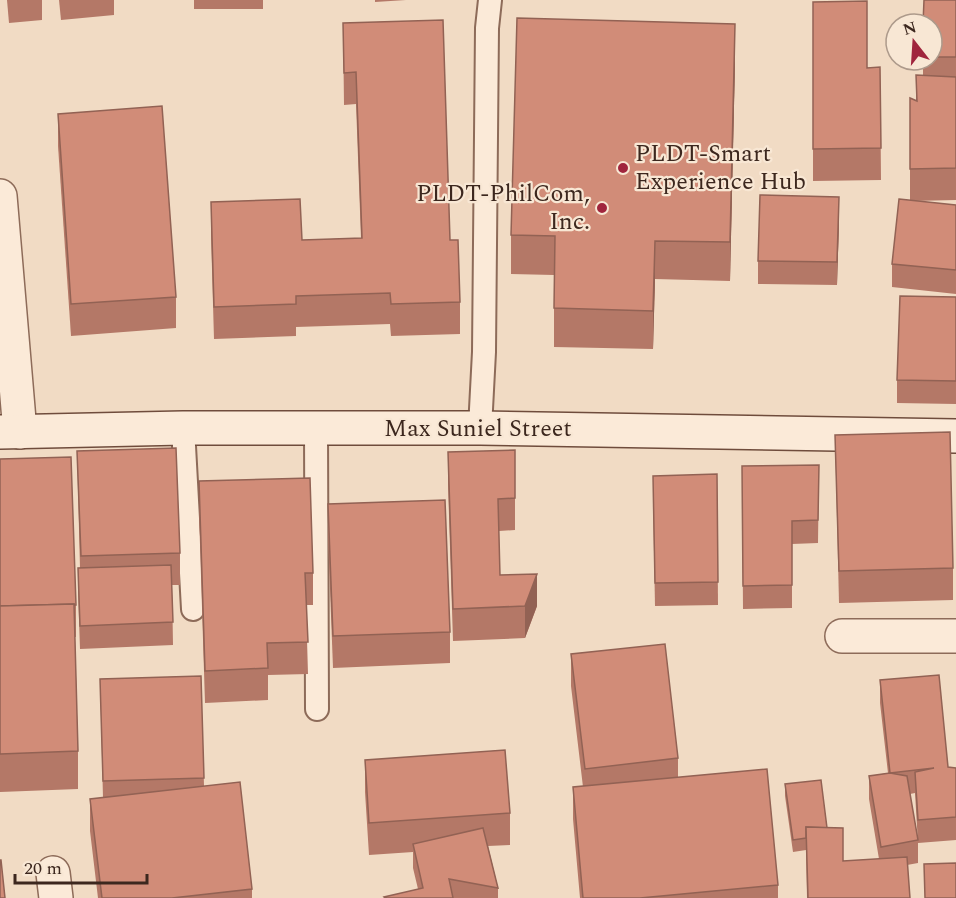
<svg xmlns="http://www.w3.org/2000/svg" width="956" height="898" font-family="Spectral,serif">
<rect width="100%" height="100%" fill="#f1dbc4"/>
<g fill="none" stroke-linecap="round" stroke-linejoin="round">
<defs>
<g id="lane">
<polyline points="183,428 193,609"/>
<polyline points="480,428 484,352 487,28 490,0"/>
<polyline points="316,429 317,709"/>
</g>
<g id="street">
<polyline points="0,196 20,432"/>
<polyline points="842,636 956,636"/>
<polyline points="53,873 56,898"/>
</g>
<polyline id="secondary" points="0,432 183,428 480,428 956,436"/>
</defs>
<use href="#lane" stroke="#8d6b59" stroke-width="26"/>
<use href="#street" stroke="#8d6b59" stroke-width="36"/>
<use href="#secondary" stroke="#6f4c3c" stroke-width="36"/>
<use href="#lane" stroke="#fbead8" stroke-width="22"/>
<use href="#street" stroke="#fbead8" stroke-width="33"/>
<use href="#secondary" stroke="#fbead8" stroke-width="33"/>
</g>
<g fill="#b47867">
<polygon points="7,0 42,0 42,20 9,23"/>
<polygon points="59,0 114,0 114,15 61,20"/>
<rect x="194" y="0" width="69" height="9"/>
<polygon points="375,0 406,0 375,2"/>
<polygon points="956,0 956,200 912,201 956,205 956,294 892,287 892,264 910,200 910,98 916,101 916,75 923,75 923,60 932,60 932,24"/>
<polygon points="813,2 867,68 880,67 881,180 813,181"/>
<polygon points="343,23 450,240 460,302 460,334 391,336 390,324 296,327 296,336 214,339 211,234 211,202 302,240 361,238 356,104 344,105"/>
<polygon points="735,62 730,281 655,279 653,349 554,347 554,275 511,274 511,235"/>
<polygon points="58,114 176,297 176,328 71,336 58,146"/>
<polygon points="839,220 837,285 758,284 758,261"/>
<polygon points="956,297 956,404 897,403 897,380"/>
<polygon points="835,435 953,568 953,600 839,603"/>
<polygon points="77,451 180,553 180,585 172,585 173,645 80,649 78,591 78,568 80,568"/>
<polygon points="448,452 515,498 515,530 499,531 500,575 537,606 525,638 453,641 448,484"/>
<polygon points="0,459 76,605 76,637 75,637 78,751 78,789 0,792"/>
<polygon points="819,465 818,543 792,544 792,608 743,609 742,466"/>
<polygon points="717,474 718,605 655,606 653,499"/>
<polygon points="199,481 313,573 313,605 306,605 308,674 268,675 268,700 205,703 199,513"/>
<polygon points="328,504 450,632 450,663 333,668 328,536"/>
<polygon points="571,654 678,758 678,778 778,885 778,898 580,898 573,819 573,787 583,787 571,686"/>
<polygon points="201,676 204,786 252,889 252,898 98,898 90,831 90,799 103,798 100,679"/>
<polygon points="880,680 948,767 956,768 956,840 918,843 915,793 910,794 918,840 918,863 907,865 910,898 807,898 806,850 793,852 785,796 785,784 827,828 843,861 879,859 869,799 869,776 888,773 880,703"/>
<polygon points="365,760 510,813 510,845 488,846 498,888 498,898 384,898 418,889 413,868 413,852 369,855 365,792"/>
</g>
<g fill="#926254">
<polygon points="735,24 735,62 730,281 730,242"/>
<polygon points="839,197 839,220 837,285 837,262"/>
<polygon points="655,241 655,279 653,349 653,311"/>
<polygon points="537,574 537,606 525,638 525,606"/>
</g>
<g fill="#d18c78" stroke="#926254" stroke-width="1.5">
<polygon points="924,0 956,0 956,57 932,57 932,24 923,24"/>
<polygon points="867,1 867,68 880,67 881,148 813,149 813,2"/>
<polygon points="517,18 735,24 730,242 655,241 653,311 554,308 555,236 511,235"/>
<polygon points="443,20 450,240 458,240 460,302 391,304 390,293 296,296 296,304 214,307 211,202 300,199 302,240 362,238 356,72 344,73 343,23"/>
<polygon points="916,75 956,77 956,168 910,169 910,98 917,101"/>
<polygon points="162,106 176,297 71,304 58,114"/>
<polygon points="760,195 839,197 837,262 758,261"/>
<polygon points="899,199 956,205 956,270 892,264"/>
<polygon points="900,296 956,297 956,381 897,380"/>
<polygon points="950,432 953,568 839,571 835,435"/>
<polygon points="176,448 180,553 81,556 77,451"/>
<polygon points="515,450 515,498 498,499 500,575 537,574 525,606 453,609 448,452"/>
<polygon points="71,457 76,605 74,605 74,604 0,606 0,459"/>
<polygon points="819,465 818,520 792,521 792,585 743,586 742,466"/>
<polygon points="717,474 718,582 655,583 653,476"/>
<polygon points="310,478 313,573 305,573 308,642 267,643 268,668 205,671 199,481"/>
<polygon points="445,500 450,632 333,636 328,504"/>
<polygon points="171,565 173,622 80,626 78,568"/>
<polygon points="74,604 78,751 0,754 0,606"/>
<polygon points="665,644 678,758 585,769 571,654"/>
<polygon points="939,675 948,767 956,768 956,817 918,820 915,772 934,768 890,773 880,680"/>
<polygon points="201,676 204,778 103,781 100,679"/>
<polygon points="505,750 510,813 369,823 365,760"/>
<polygon points="767,769 778,885 640,898 583,898 573,787"/>
<polygon points="890,773 907,776 918,840 881,847 869,776"/>
<polygon points="821,780 827,828 806,827 806,838 793,840 785,784"/>
<polygon points="240,782 252,889 172,898 102,898 90,799"/>
<polygon points="806,827 843,828 843,861 907,857 910,898 808,898"/>
<polygon points="483,828 498,888 449,879 453,898 385,898 384,897 423,888 413,844"/>
<polygon points="0,860 1,860 5,898 0,898"/>
<polygon points="956,863 956,898 925,898 924,864"/>
</g>
<g fill="#a0253d" stroke="#f8e7d4" stroke-width="2">
<circle cx="623" cy="168" r="6"/>
<circle cx="602" cy="208" r="6"/>
</g>
<g text-anchor="middle" dominant-baseline="central" stroke-width="4.5" stroke-linejoin="round" paint-order="stroke">
<g font-size="24" fill="#3c271e" stroke="#f8e7d4" text-anchor="start">
<text x="635" y="154">PLDT-Smart<tspan x="635" dy="28">Experience Hub</tspan></text>
<text x="590" y="194" text-anchor="end">PLDT-PhilCom,<tspan x="590" dy="28">Inc.</tspan></text>
</g>
<g font-size="24" fill="#3c271e" stroke="#f8e7d4">
<text x="478" y="429">Max Suniel Street</text>
</g>
</g>
<g transform="translate(914 42) rotate(343)"><circle r="28" fill="#f8e7d4" stroke="#ad9a8b" stroke-width="1.5"/>
<path d="M0-4.5L10 22L0 15L-10 22Z" fill="#a0253d"/>
<text y="-9" font-size="16" font-weight="bold" text-anchor="middle" fill="#3c271e">N</text>
</g>
<path d="M15 874v9h132v-9" fill="none" stroke="#3c271e" stroke-width="3"/>
<text x="24" y="874" font-size="18" fill="#3c271e" stroke="#f8e7d4" stroke-width="4.5" paint-order="stroke">20 m</text>
</svg>
